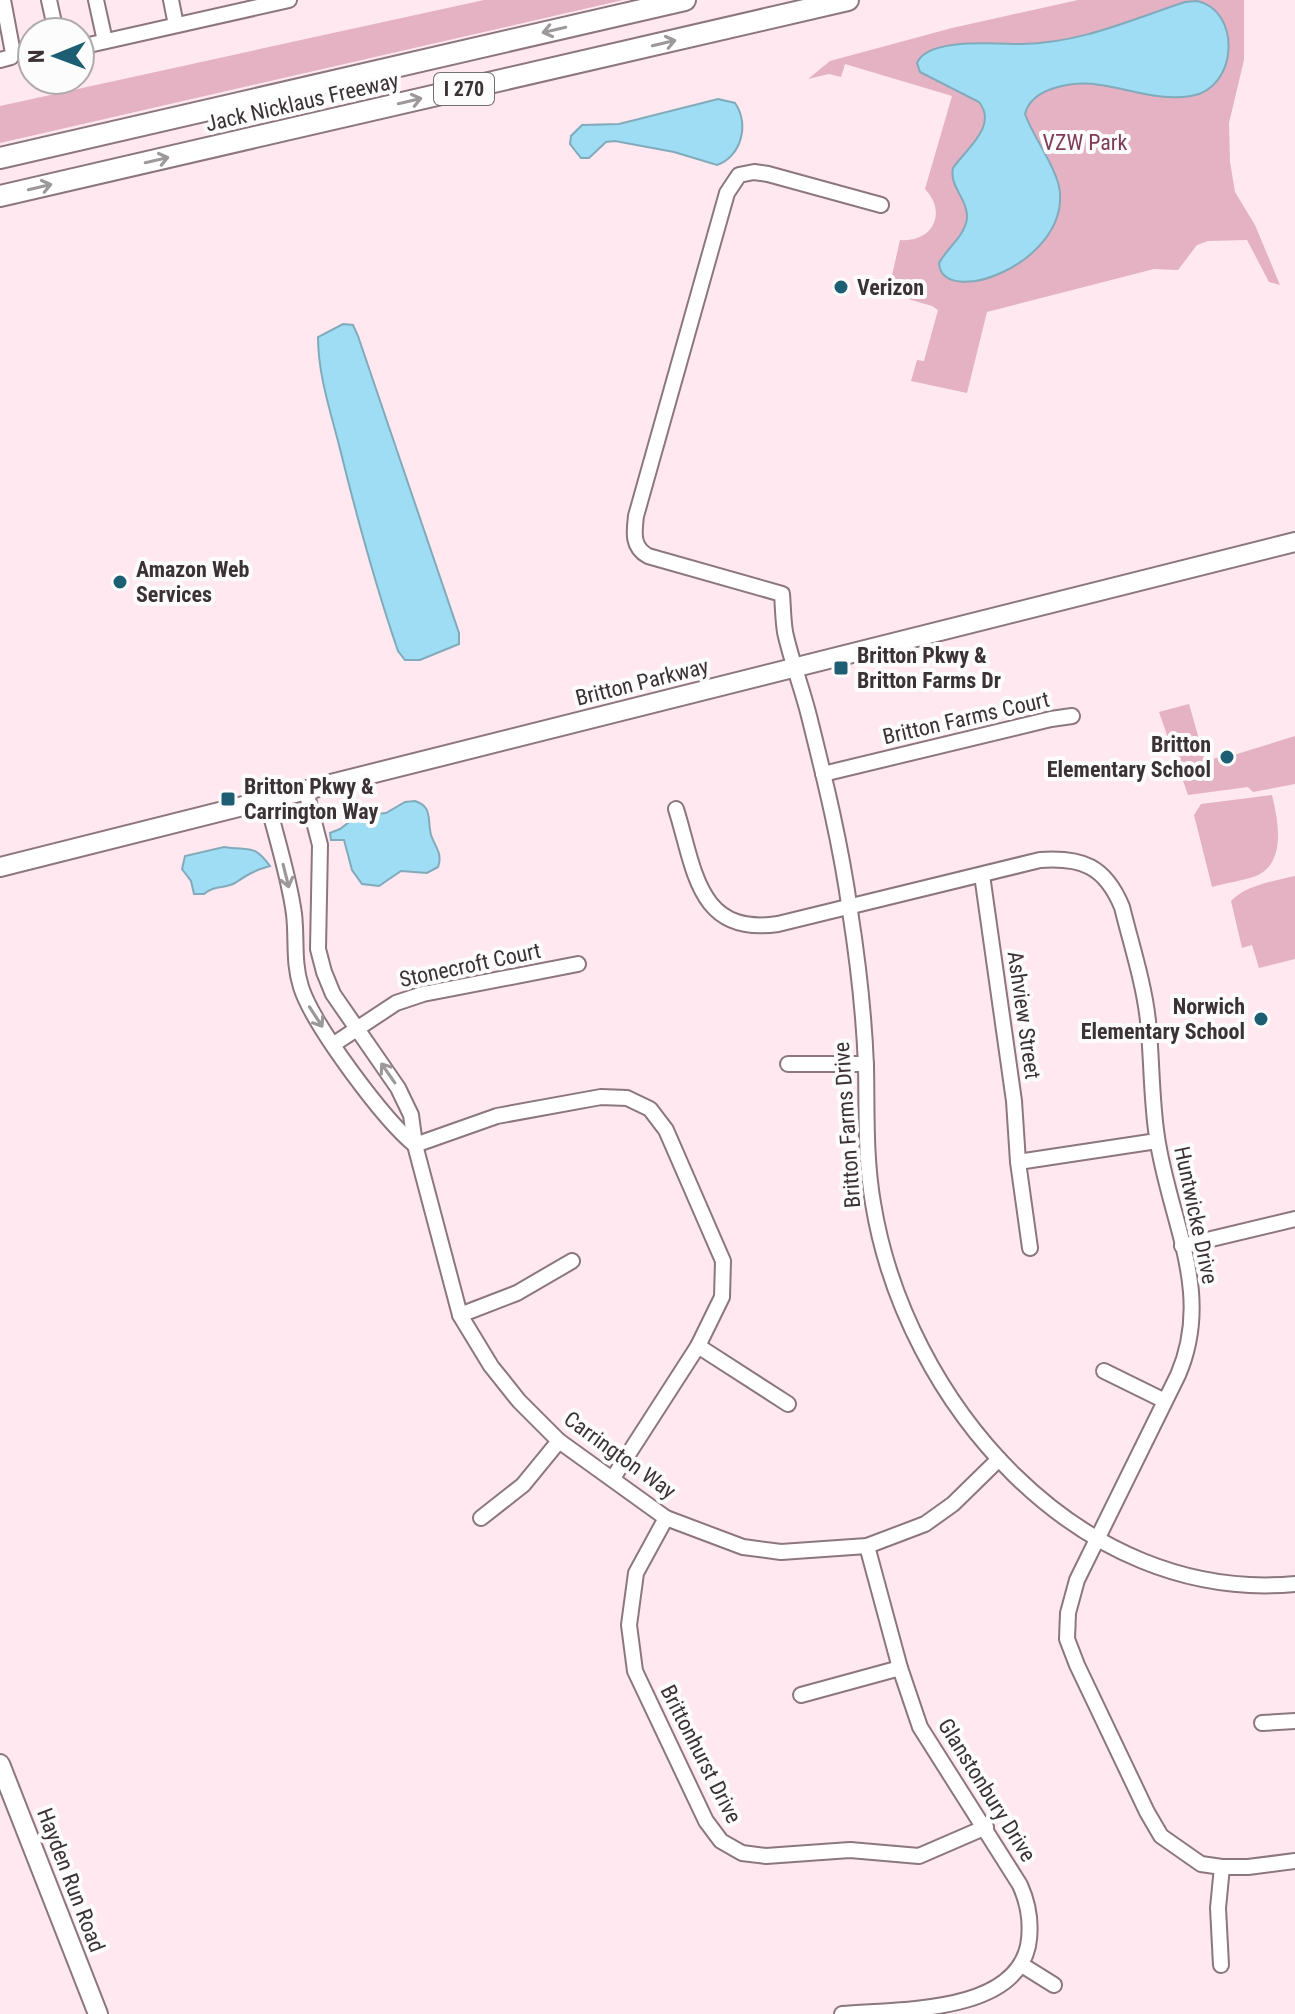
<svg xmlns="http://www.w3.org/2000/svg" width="1295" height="2014" font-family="'Roboto Condensed',sans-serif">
<rect width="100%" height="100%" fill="#ffe8ef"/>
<g fill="#e4b2c3">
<polygon points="484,0 623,0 0,143 0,106"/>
<path d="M1078 0H1244V60L1229 123 1230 162 1235 192 1255 225 1280 285 1269 282 1247 240 1208 241 1197 245 1178 270 1154 269 987 312 967 393 911 381 917 360 924 361 938 310 932 306 888 293 900 240C932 243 948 213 925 189L952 96 845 64 841 77 829 74 808 79 830 61 952 28Z"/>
<polygon points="1189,704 1205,760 1237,754 1295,736 1295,784 1253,792 1248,787 1188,795 1159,712"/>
<path d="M1272 795C1278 820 1287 863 1256 876 1242 881 1226 883 1212 887L1194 815 1201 804Z"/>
<path d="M1295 876V959L1259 968 1252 945 1242 948 1231 901C1246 885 1274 881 1295 876Z"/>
</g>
<g fill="#9fddf4" stroke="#81aabb" stroke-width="2">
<path d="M1197 1C1241 10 1239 88 1191 96 1159 101 1130 89 1100 85 1076 81 1032 86 1025 114 1034 139 1058 169 1060 193 1065 265 942 309 939 263 947 248 965 236 967 218 968 199 949 187 953 168 967 148 998 126 979 102L920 72 917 63C927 37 997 44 1022 44 1081 43 1130 20 1185 2Z"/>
<path d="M718 99 735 103C750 124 741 157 717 165L674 152 615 141 606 142 589 158H581L570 144 571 136 582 125 619 124Z"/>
<path d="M343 324 353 325 358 336 459 633V644L420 660H405L398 651C375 584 356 514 339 445 330 410 318 374 318 337Z"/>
<path d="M415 801C433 807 427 819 431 835 435 847 443 853 438 867L427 873 401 871 379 886 362 884 352 870 344 840H331L330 833 340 829 357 816 386 813 405 802Z"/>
<path d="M224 847C250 851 254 844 270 866 255 870 247 875 235 883 224 889 214 885 204 894H194L191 881 182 869 185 856Z"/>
</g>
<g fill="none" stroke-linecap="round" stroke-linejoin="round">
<defs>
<g id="minor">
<polyline points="49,0 56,32"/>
<polyline points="96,0 105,41"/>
<polyline points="171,0 176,25"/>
<polyline points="80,47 289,0"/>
<polyline points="0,60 11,57 13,53 3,0"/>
<path d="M881 205 768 174 754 172 739 175 727 193 636 516C634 533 632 547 648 556L782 594C783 607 783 619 785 632 791 660 802 688 809 716 825 780 841 845 850 911 858 962 864 1014 866 1066 867 1111 865 1157 873 1203 905 1401 1078 1604 1295 1584"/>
<polyline points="823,774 1051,719 1072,716"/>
<polyline points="306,791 320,845 318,949 324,972 333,994 398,1088 411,1115 415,1145 460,1315 491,1366 519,1401 559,1441 666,1518 743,1547 781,1552 867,1546 925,1524 953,1504 999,1459"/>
<path d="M267 800C276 837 289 876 294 914 297 939 293 962 301 987 313 1025 384 1120 415 1145"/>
<path d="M676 809C695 869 697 936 778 924L1040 860C1082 857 1105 866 1122 907 1131 944 1144 983 1148 1021 1152 1059 1151 1098 1157 1137 1169 1220 1214 1292 1178 1375L1077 1580 1068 1613 1067 1639 1077 1665 1147 1812 1161 1836 1201 1864 1222 1867H1248L1295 1861"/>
<polyline points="982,875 1014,1101 1018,1162 1030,1248"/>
<polyline points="334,1044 396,1003 423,994 578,964"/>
<polyline points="788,1064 866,1064"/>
<polyline points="415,1145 497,1116 601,1097 627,1098 650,1109 666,1130 723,1261 722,1297 698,1346 613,1478"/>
<polyline points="1018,1162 1157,1141"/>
<polyline points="1182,1246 1295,1219"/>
<polyline points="460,1315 517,1293 572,1261"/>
<polyline points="698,1346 788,1404"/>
<polyline points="1104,1371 1165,1401"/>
<polyline points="481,1518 523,1485 559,1441"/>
<polyline points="666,1518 636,1573 629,1625 635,1671 706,1821 721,1841 742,1853 766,1856 850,1850 919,1856 986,1827"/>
<polyline points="801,1695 900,1668"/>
<polyline points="1262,1723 1295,1721"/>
<polyline points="1022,1965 1054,1985"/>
<polyline points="1221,1965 1218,1908 1222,1867"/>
<path d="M842 2014C899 2009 1013 2014 1028 1946 1032 1924 1029 1905 1020 1885L920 1727 900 1668 867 1546"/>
</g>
<g id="major">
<polyline points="0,867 1295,542"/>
<polyline points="0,1764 98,2014"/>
</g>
<g id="highway">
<polyline points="0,158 685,0"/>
<polyline points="0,196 848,0"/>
</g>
</defs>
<use href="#minor" stroke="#8b777d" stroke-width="18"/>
<use href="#major" stroke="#8b777d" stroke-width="22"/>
<use href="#highway" stroke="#8b777d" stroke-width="24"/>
<use href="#minor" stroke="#fff" stroke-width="14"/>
<use href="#major" stroke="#fff" stroke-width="18"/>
<use href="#highway" stroke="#fff" stroke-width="20"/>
</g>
<defs><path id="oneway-shaft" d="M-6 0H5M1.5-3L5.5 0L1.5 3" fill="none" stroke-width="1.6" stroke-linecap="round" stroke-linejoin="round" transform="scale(2)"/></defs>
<g stroke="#9d989a">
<use href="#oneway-shaft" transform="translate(554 30) rotate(167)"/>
<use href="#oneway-shaft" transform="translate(664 43) rotate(-13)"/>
<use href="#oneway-shaft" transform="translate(410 101) rotate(-13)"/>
<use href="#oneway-shaft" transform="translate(157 160) rotate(-13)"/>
<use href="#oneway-shaft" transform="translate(40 187) rotate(-13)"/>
<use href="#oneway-shaft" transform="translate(286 876) rotate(76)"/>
<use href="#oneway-shaft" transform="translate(316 1017) rotate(57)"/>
<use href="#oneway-shaft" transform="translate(388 1073) rotate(-125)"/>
</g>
<g fill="#1d5e73" stroke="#fcfcfc" stroke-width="3">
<circle cx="841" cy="287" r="8"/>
<circle cx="120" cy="582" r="8"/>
<rect x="833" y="660" width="16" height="16" rx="4"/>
<circle cx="1227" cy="757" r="8"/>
<rect x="220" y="791" width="16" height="16" rx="4"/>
<circle cx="1261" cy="1019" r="8"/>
</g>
<g text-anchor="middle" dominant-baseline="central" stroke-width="8" stroke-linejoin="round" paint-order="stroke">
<rect fill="#fcfcfc" stroke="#756f71" stroke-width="2" x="434" y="73" width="60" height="32" rx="6"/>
<g font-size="20" font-weight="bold" fill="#3b3235">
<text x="464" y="89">I 270</text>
</g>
<g font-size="22" fill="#3b3235" stroke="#fcfcfc">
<text transform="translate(302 102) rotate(-13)">Jack Nicklaus Freeway</text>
<text transform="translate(642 682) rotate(-14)">Britton Parkway</text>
<text transform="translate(966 718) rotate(-13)">Britton Farms Court</text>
<text transform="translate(470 965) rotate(-12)">Stonecroft Court</text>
<text transform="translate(1024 1015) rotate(82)">Ashview Street</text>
<text transform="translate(847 1125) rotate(-94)">Britton Farms Drive</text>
<text transform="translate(1196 1215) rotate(78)">Huntwicke Drive</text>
<text transform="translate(620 1455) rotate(36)">Carrington Way</text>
<text transform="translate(701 1754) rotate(63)">Brittonhurst Drive</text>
<text transform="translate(987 1790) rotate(58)">Glanstonbury Drive</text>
<text transform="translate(71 1880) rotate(69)">Hayden Run Road</text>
</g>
<g font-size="22" fill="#7f3a56" stroke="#fcfcfc">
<text x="1085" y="142">VZW Park</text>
</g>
<g font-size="22" font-weight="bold" fill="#3b3235" stroke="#fcfcfc" text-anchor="start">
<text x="857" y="287">Verizon</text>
<text x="136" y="569">Amazon Web<tspan x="136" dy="25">Services</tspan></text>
<text x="857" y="655">Britton Pkwy &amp;<tspan x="857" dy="25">Britton Farms Dr</tspan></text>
<text x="1211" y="744" text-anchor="end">Britton<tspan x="1211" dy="25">Elementary School</tspan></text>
<text x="244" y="786">Britton Pkwy &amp;<tspan x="244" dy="25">Carrington Way</tspan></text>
<text x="1245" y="1006" text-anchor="end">Norwich<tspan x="1245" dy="25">Elementary School</tspan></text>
</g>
</g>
<g transform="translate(56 56) rotate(269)"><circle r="38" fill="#fcfcfc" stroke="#afabac" stroke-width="2"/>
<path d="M0-6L14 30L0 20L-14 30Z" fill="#1d5e73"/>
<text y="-12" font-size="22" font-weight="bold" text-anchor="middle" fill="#3b3235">N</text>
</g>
</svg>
